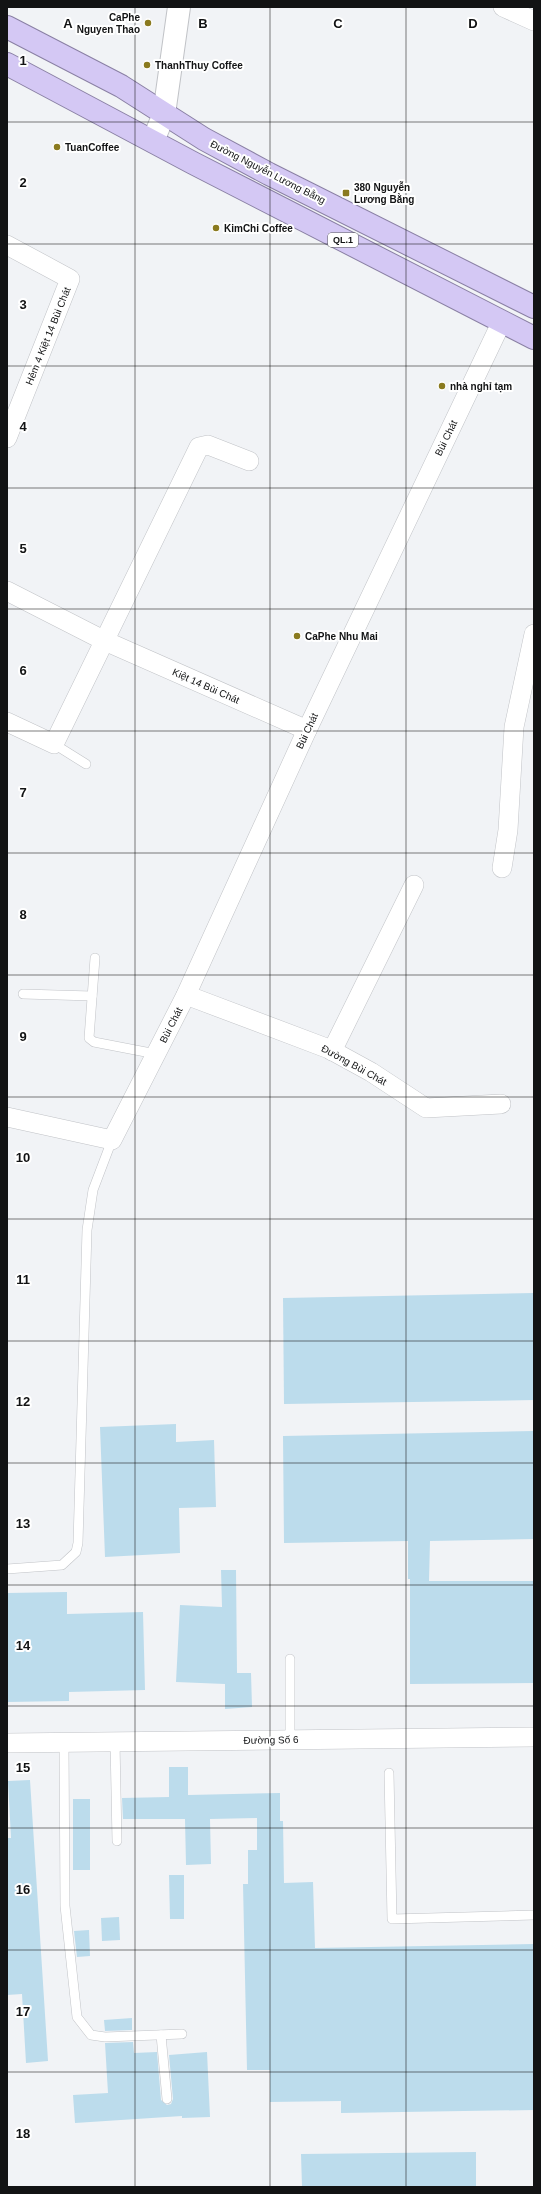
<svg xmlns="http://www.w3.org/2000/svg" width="541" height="2194" font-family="Helvetica,sans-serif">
<rect width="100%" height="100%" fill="#f1f3f6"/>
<g fill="#bcdcec">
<polygon points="534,1293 534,1400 284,1404 283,1298"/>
<polygon points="176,1424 176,1442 214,1440 216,1507 179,1508 180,1553 105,1557 100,1427"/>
<polygon points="534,1431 534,1539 430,1541 429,1581 534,1581 534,1683 410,1684 410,1579 408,1579 408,1541 284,1543 283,1436"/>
<polygon points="221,1570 236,1570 237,1673 251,1673 252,1707 225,1709 225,1684 176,1682 180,1605 222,1607"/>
<polygon points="67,1592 67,1614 143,1612 145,1690 69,1692 69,1701 7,1702 7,1593"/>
<polygon points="169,1767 188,1767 188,1795 280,1793 280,1821 283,1821 284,1883 313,1882 315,1948 534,1944 534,2110 341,2113 341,2101 270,2102 270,2070 247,2070 243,1884 248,1884 248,1850 257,1850 257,1818 210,1819 211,1864 186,1865 185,1819 123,1819 122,1798 169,1797"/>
<polygon points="30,1780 48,2061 26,2063 22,1994 7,1995 7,1838 11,1838 8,1781"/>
<rect x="73" y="1799" width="17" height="71"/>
<polygon points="169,1875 184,1875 184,1919 170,1919"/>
<polygon points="119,1917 120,1940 102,1941 101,1918"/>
<polygon points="89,1930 90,1956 77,1957 74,1931"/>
<polygon points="132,2018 132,2030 105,2031 104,2020"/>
<polygon points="133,2042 134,2053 157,2052 161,2100 167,2105 171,2104 173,2099 169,2055 207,2052 210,2117 182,2118 182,2116 75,2123 73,2095 108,2093 105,2043"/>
<polygon points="476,2152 476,2187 302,2187 301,2154"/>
</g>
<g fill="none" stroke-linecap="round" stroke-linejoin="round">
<defs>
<g id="service">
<polyline points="54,744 86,764"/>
<polyline points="95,958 89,1038 94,1042 156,1054"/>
<polyline points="23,994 92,996"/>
<polyline points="7,1569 62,1565 76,1552 78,1543 87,1230 93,1190 112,1140"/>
<polyline points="290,1740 290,1659"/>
<polyline points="115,1742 117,1841"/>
<polyline points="64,1743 65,1906 77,2017 91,2035 105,2037 182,2034"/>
<polyline points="389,1773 392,1919 534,1915"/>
<polyline points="161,2035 167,2099"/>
</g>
<g id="minor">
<polyline points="503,7 534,21"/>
<polyline points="7,245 70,279 7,438"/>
<polyline points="7,591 105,641 307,730"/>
<polyline points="7,722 54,744 199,447 208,445 249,461"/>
<polyline points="502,868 508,830 514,727 534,634"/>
<polyline points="186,995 329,1049 371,1072 426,1108 501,1104"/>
<polyline points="332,1051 414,885"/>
<polyline points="7,1117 112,1140 186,995 307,730 502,321"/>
<polyline points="7,1743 534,1737"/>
</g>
<polyline id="tertiary" points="153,141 164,114 179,7"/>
<g id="trunk">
<polyline points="7,27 121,86 204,139 269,174 534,307"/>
<polyline points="7,64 193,163 534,338"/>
</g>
</defs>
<use href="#service" stroke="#c1c3c7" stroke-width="10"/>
<use href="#minor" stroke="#c1c3c7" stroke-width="20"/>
<use href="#tertiary" stroke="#c1c3c7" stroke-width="24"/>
<use href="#trunk" stroke="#8a80a4" stroke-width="24"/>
<use href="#service" stroke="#fff" stroke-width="9"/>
<use href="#minor" stroke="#fff" stroke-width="19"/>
<use href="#tertiary" stroke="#fff" stroke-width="22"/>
<use href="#trunk" stroke="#d4c8f4" stroke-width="22"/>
</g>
<path fill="none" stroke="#121314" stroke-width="1" stroke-opacity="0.55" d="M135 7V2187M270 7V2187M406 7V2187M7 122H534M7 244H534M7 366H534M7 488H534M7 609H534M7 731H534M7 853H534M7 975H534M7 1097H534M7 1219H534M7 1341H534M7 1463H534M7 1585H534M7 1706H534M7 1828H534M7 1950H534M7 2072H534"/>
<g fill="#8a7a1f" stroke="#fff" stroke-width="1.5">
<circle cx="148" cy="23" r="4"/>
<circle cx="147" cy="65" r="4"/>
<circle cx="57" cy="147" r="4"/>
<rect x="342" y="189" width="8" height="8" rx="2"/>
<circle cx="216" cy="228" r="4"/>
<circle cx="442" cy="386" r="4"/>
<circle cx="297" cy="636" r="4"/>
</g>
<g text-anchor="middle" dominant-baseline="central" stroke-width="4" stroke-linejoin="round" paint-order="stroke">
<rect fill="#fff" stroke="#595a5a" stroke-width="1" x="328" y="233" width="30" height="14" rx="3"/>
<g font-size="9" font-weight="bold" fill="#121314">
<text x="343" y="240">QL.1</text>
</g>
<g font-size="10" font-weight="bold" fill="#121314" stroke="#fff" text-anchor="start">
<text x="140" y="17" text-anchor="end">CaPhe<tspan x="140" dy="12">Nguyen Thao</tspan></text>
<text x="155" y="65">ThanhThuy Coffee</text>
<text x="65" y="147">TuanCoffee</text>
<text x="354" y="187">380 Nguyễn<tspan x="354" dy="12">Lương Bằng</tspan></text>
<text x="224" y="228">KimChi Coffee</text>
<text x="450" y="386">nhà nghỉ tạm</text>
<text x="305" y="636">CaPhe Nhu Mai</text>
</g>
<g font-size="10" fill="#121314" stroke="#fff">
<text transform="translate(268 172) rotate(27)">Đường Nguyễn Lương Bằng</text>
<text transform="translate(48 336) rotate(-68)">Hẻm 4 Kiệt 14 Bùi Chát</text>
<text transform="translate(446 438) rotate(-64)">Bùi Chát</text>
<text transform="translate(206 686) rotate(24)">Kiệt 14 Bùi Chát</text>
<text transform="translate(307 731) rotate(-65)">Bùi Chát</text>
<text transform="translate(171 1025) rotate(-63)">Bùi Chát</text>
<text transform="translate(354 1065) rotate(29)">Đường Bùi Chát</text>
<text transform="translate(271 1740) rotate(-1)">Đường Số 6</text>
</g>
</g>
<g font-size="13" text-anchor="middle" font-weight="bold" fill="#121314" stroke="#fff" stroke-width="4" stroke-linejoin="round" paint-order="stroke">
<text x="68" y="28">A</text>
<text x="203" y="28">B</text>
<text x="338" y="28">C</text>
<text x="473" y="28">D</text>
<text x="23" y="65">1</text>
<text x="23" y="187">2</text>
<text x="23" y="309">3</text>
<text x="23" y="431">4</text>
<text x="23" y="553">5</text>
<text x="23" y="675">6</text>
<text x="23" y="797">7</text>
<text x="23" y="919">8</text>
<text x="23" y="1041">9</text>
<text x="23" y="1162">10</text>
<text x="23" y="1284">11</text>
<text x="23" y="1406">12</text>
<text x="23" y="1528">13</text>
<text x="23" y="1650">14</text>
<text x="23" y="1772">15</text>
<text x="23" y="1894">16</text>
<text x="23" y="2016">17</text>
<text x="23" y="2138">18</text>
</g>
<rect width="541" height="2194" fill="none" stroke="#121314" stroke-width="16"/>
</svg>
